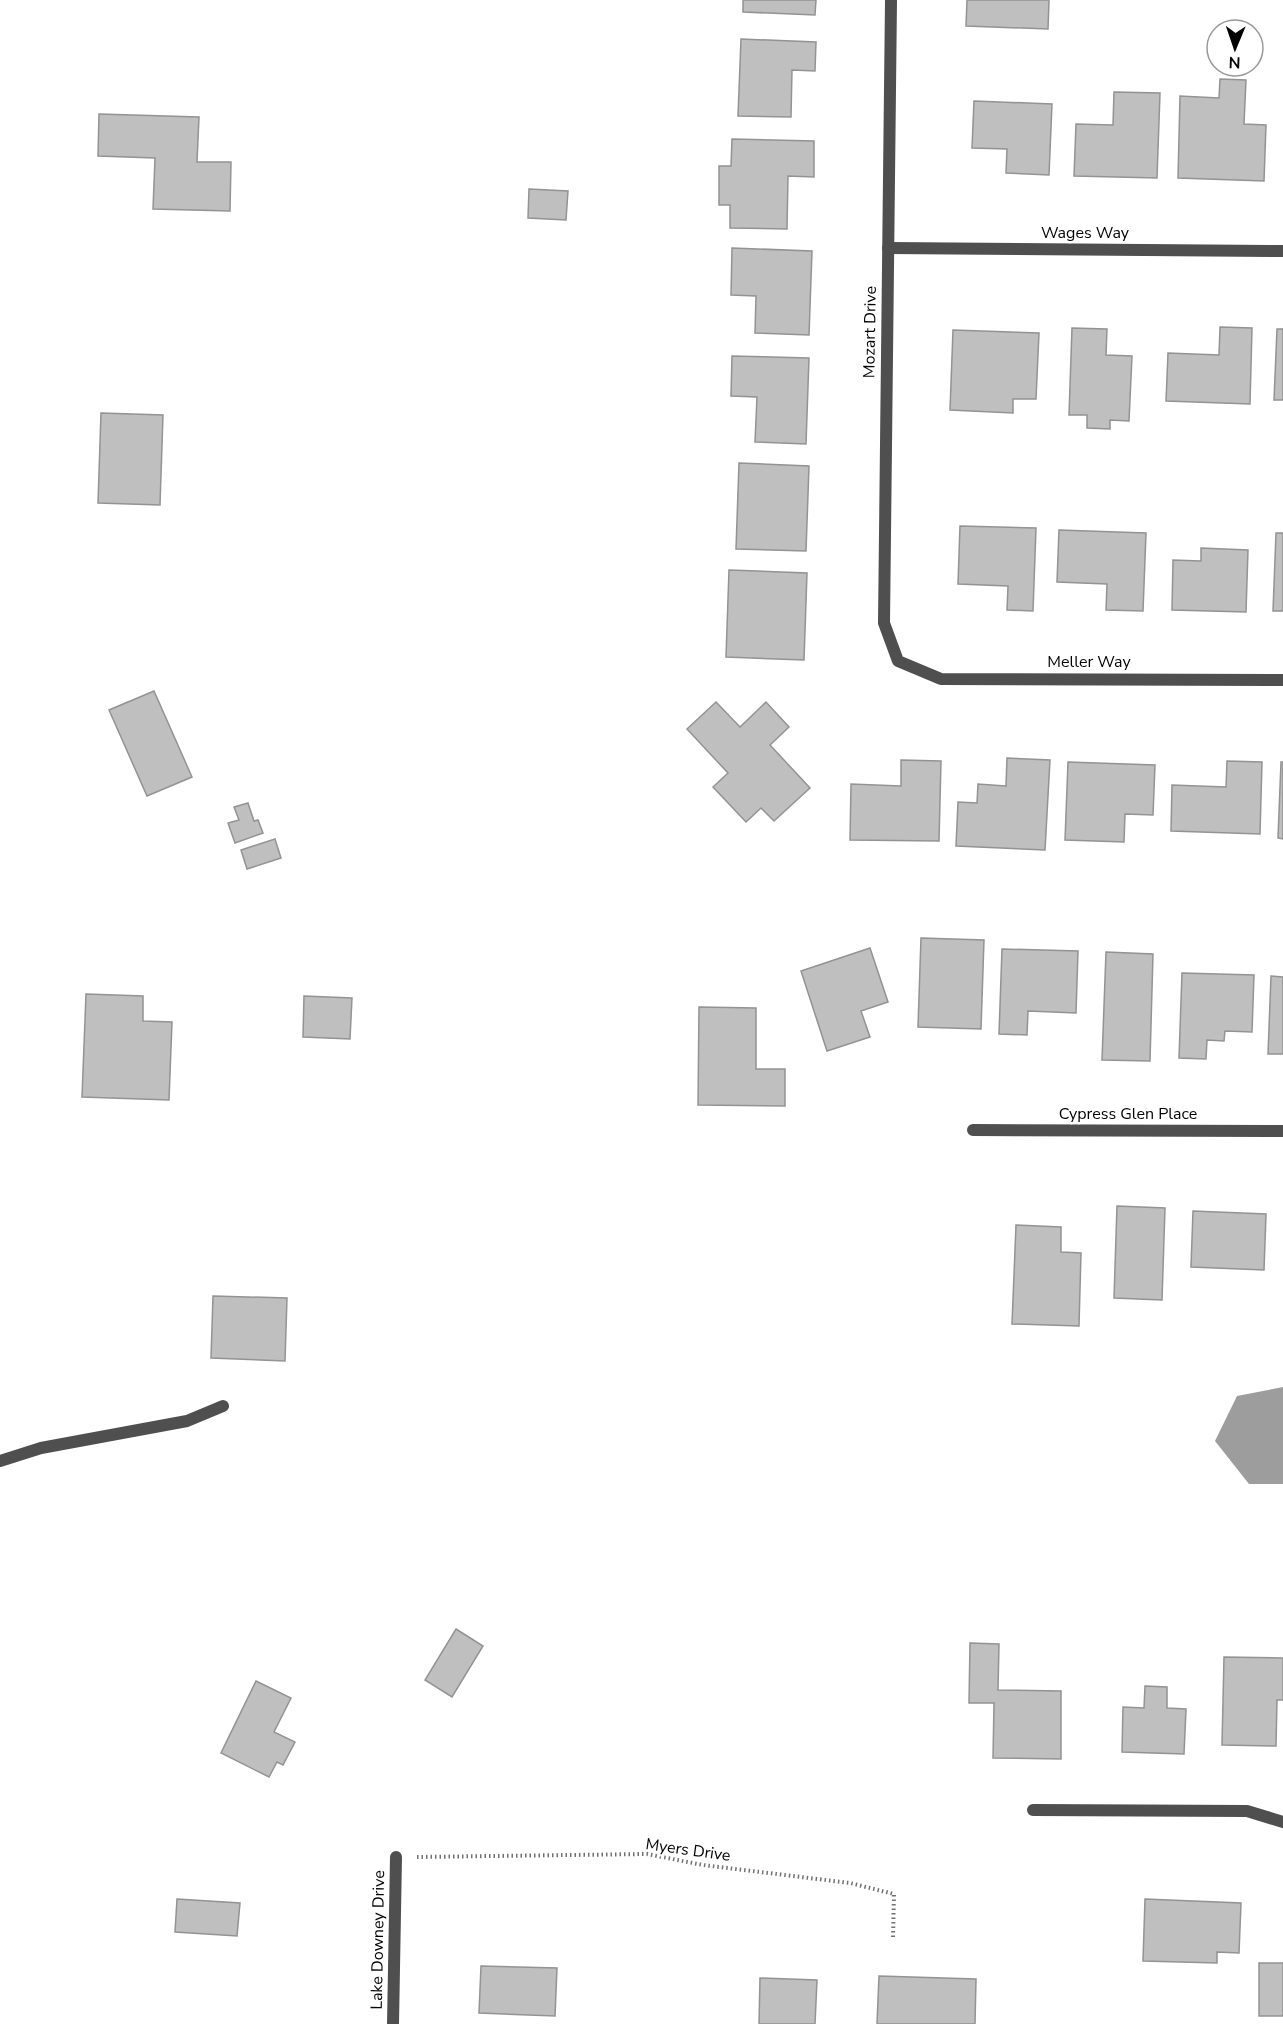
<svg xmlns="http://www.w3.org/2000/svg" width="1283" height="2024" font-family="'Nunito Sans',sans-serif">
<rect width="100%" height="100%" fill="#fff"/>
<polygon fill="#9d9d9d" points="1283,1387 1283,1484 1249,1484 1215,1441 1237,1396"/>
<g fill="#bfbfbf" stroke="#939393" stroke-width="1.5">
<polygon points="743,0 816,0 815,15 743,12"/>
<polygon points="967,0 1049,0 1048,29 966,26"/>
<polygon points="741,39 816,42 815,71 792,70 791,117 738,116"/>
<polygon points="1220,79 1246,80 1244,124 1266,125 1264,181 1178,178 1180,96 1219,98"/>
<polygon points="1114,92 1160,93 1157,178 1074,176 1076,124 1113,125"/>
<polygon points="974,101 1052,104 1049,175 1006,173 1007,149 972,148"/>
<polygon points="99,114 199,117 197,162 231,162 230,211 153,209 155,158 98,156"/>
<polygon points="732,139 814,141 814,177 788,176 787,229 730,228 730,205 719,205 719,166 731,166"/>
<polygon points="529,189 568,191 566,220 528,218"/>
<polygon points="732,248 812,251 809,335 755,333 756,296 731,295"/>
<polygon points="1220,327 1252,328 1250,404 1166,401 1168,353 1219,355"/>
<polygon points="1072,328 1107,329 1106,355 1132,356 1129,421 1110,420 1110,429 1087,428 1087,415 1069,415"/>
<polygon points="1277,329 1283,329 1283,400 1274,400"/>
<polygon points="953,330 1039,333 1036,399 1013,399 1013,413 950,410"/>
<polygon points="732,356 809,358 806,444 755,442 757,397 731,396"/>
<polygon points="101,413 163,415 160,505 98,503"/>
<polygon points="739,463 809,466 806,551 736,549"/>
<polygon points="960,526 1036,528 1033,611 1007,610 1008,586 958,584"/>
<polygon points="1059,530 1146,533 1143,611 1106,610 1107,584 1057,582"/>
<polygon points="1276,533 1283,533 1283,611 1273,611"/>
<polygon points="1201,548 1248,550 1246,612 1172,610 1173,560 1201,561"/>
<polygon points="729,570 807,573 804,660 726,657"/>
<polygon points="154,691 192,777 147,796 109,710"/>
<polygon points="716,702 740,727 766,702 789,727 770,745 810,788 774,821 761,808 746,822 713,787 728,773 687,729"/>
<polygon points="1007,758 1050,760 1045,850 956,846 958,802 977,803 978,784 1006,786"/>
<polygon points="901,760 941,761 939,841 850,840 851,784 901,786"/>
<polygon points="1227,761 1262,762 1260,834 1171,831 1172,785 1226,787"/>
<polygon points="1068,762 1155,765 1153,815 1125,814 1124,842 1065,840"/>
<polygon points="1281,762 1283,762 1283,839 1278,838"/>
<polygon points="248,803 254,821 258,820 263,833 235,843 228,823 239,820 234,807"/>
<polygon points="275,839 281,858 247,869 241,850"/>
<polygon points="921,938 984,940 981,1029 918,1027"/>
<polygon points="870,948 888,1002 861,1011 870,1037 827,1051 801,971"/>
<polygon points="1002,949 1078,951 1076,1013 1028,1011 1027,1035 999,1034"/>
<polygon points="1106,952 1153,954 1150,1061 1102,1060"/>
<polygon points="1182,973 1254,975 1252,1032 1225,1031 1224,1041 1207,1040 1206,1059 1179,1058"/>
<polygon points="1271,976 1283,977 1283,1054 1268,1054"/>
<polygon points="86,994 143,996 143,1021 172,1022 169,1100 82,1097"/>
<polygon points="304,996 352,998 350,1039 303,1037"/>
<polygon points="699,1007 756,1008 756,1069 785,1069 785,1106 698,1105"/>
<polygon points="1117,1206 1165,1208 1162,1300 1114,1298"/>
<polygon points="1193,1211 1266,1214 1264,1270 1191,1267"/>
<polygon points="1016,1225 1061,1227 1061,1252 1081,1253 1079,1326 1012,1324"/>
<polygon points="213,1296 287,1298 285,1361 211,1358"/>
<polygon points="456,1629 483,1646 452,1697 425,1680"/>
<polygon points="970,1643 999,1644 998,1690 1061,1691 1061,1759 993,1758 994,1703 969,1703"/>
<polygon points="1224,1657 1283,1658 1283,1700 1277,1700 1276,1746 1222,1745"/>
<polygon points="256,1681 291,1698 274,1732 295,1742 283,1765 277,1762 269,1777 221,1753"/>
<polygon points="1145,1686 1167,1687 1167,1708 1186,1709 1184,1754 1122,1752 1123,1707 1144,1708"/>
<polygon points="177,1899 240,1903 237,1936 175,1932"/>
<polygon points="1145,1899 1241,1903 1239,1953 1217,1952 1217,1963 1143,1961"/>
<rect x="1259" y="1963" width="24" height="53"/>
<polygon points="481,1966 557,1968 555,2016 479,2013"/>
<polygon points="879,1976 976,1979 975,2024 877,2024"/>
<polygon points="760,1978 817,1980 815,2024 759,2024"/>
</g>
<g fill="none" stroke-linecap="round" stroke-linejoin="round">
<polyline stroke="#717171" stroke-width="4" stroke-dasharray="1.5 3" stroke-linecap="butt" points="417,1857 647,1854 703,1865 850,1883 894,1894 893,1938"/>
<g stroke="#4f4f4f" stroke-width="12">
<polyline points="0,1461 41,1448 187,1421 223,1406"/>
<polyline points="1033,1810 1247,1811 1283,1822"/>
</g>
<g stroke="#4f4f4f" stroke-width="12">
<polyline points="891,0 884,623 898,661 941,679 1283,680"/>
<polyline points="888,248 1283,251"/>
<polyline points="973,1130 1283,1131"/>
<polyline points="393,2024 396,1857"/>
</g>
</g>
<g text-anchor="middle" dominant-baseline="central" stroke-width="4.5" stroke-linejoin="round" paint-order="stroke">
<g font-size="16" fill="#000" stroke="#fff">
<text x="1085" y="233">Wages Way</text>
<text transform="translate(870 332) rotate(-89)">Mozart Drive</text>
<text x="1089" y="662">Meller Way</text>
<text x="1128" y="1114">Cypress Glen Place</text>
<text transform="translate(688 1850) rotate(8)">Myers Drive</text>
<text transform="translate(378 1940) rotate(-89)">Lake Downey Drive</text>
</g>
</g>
<g transform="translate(1235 48) rotate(182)"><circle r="28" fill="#ffffff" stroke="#999999" stroke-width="1.5"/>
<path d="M0-4.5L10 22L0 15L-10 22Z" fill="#000000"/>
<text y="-9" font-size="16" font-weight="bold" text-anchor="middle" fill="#000000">N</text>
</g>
</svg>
